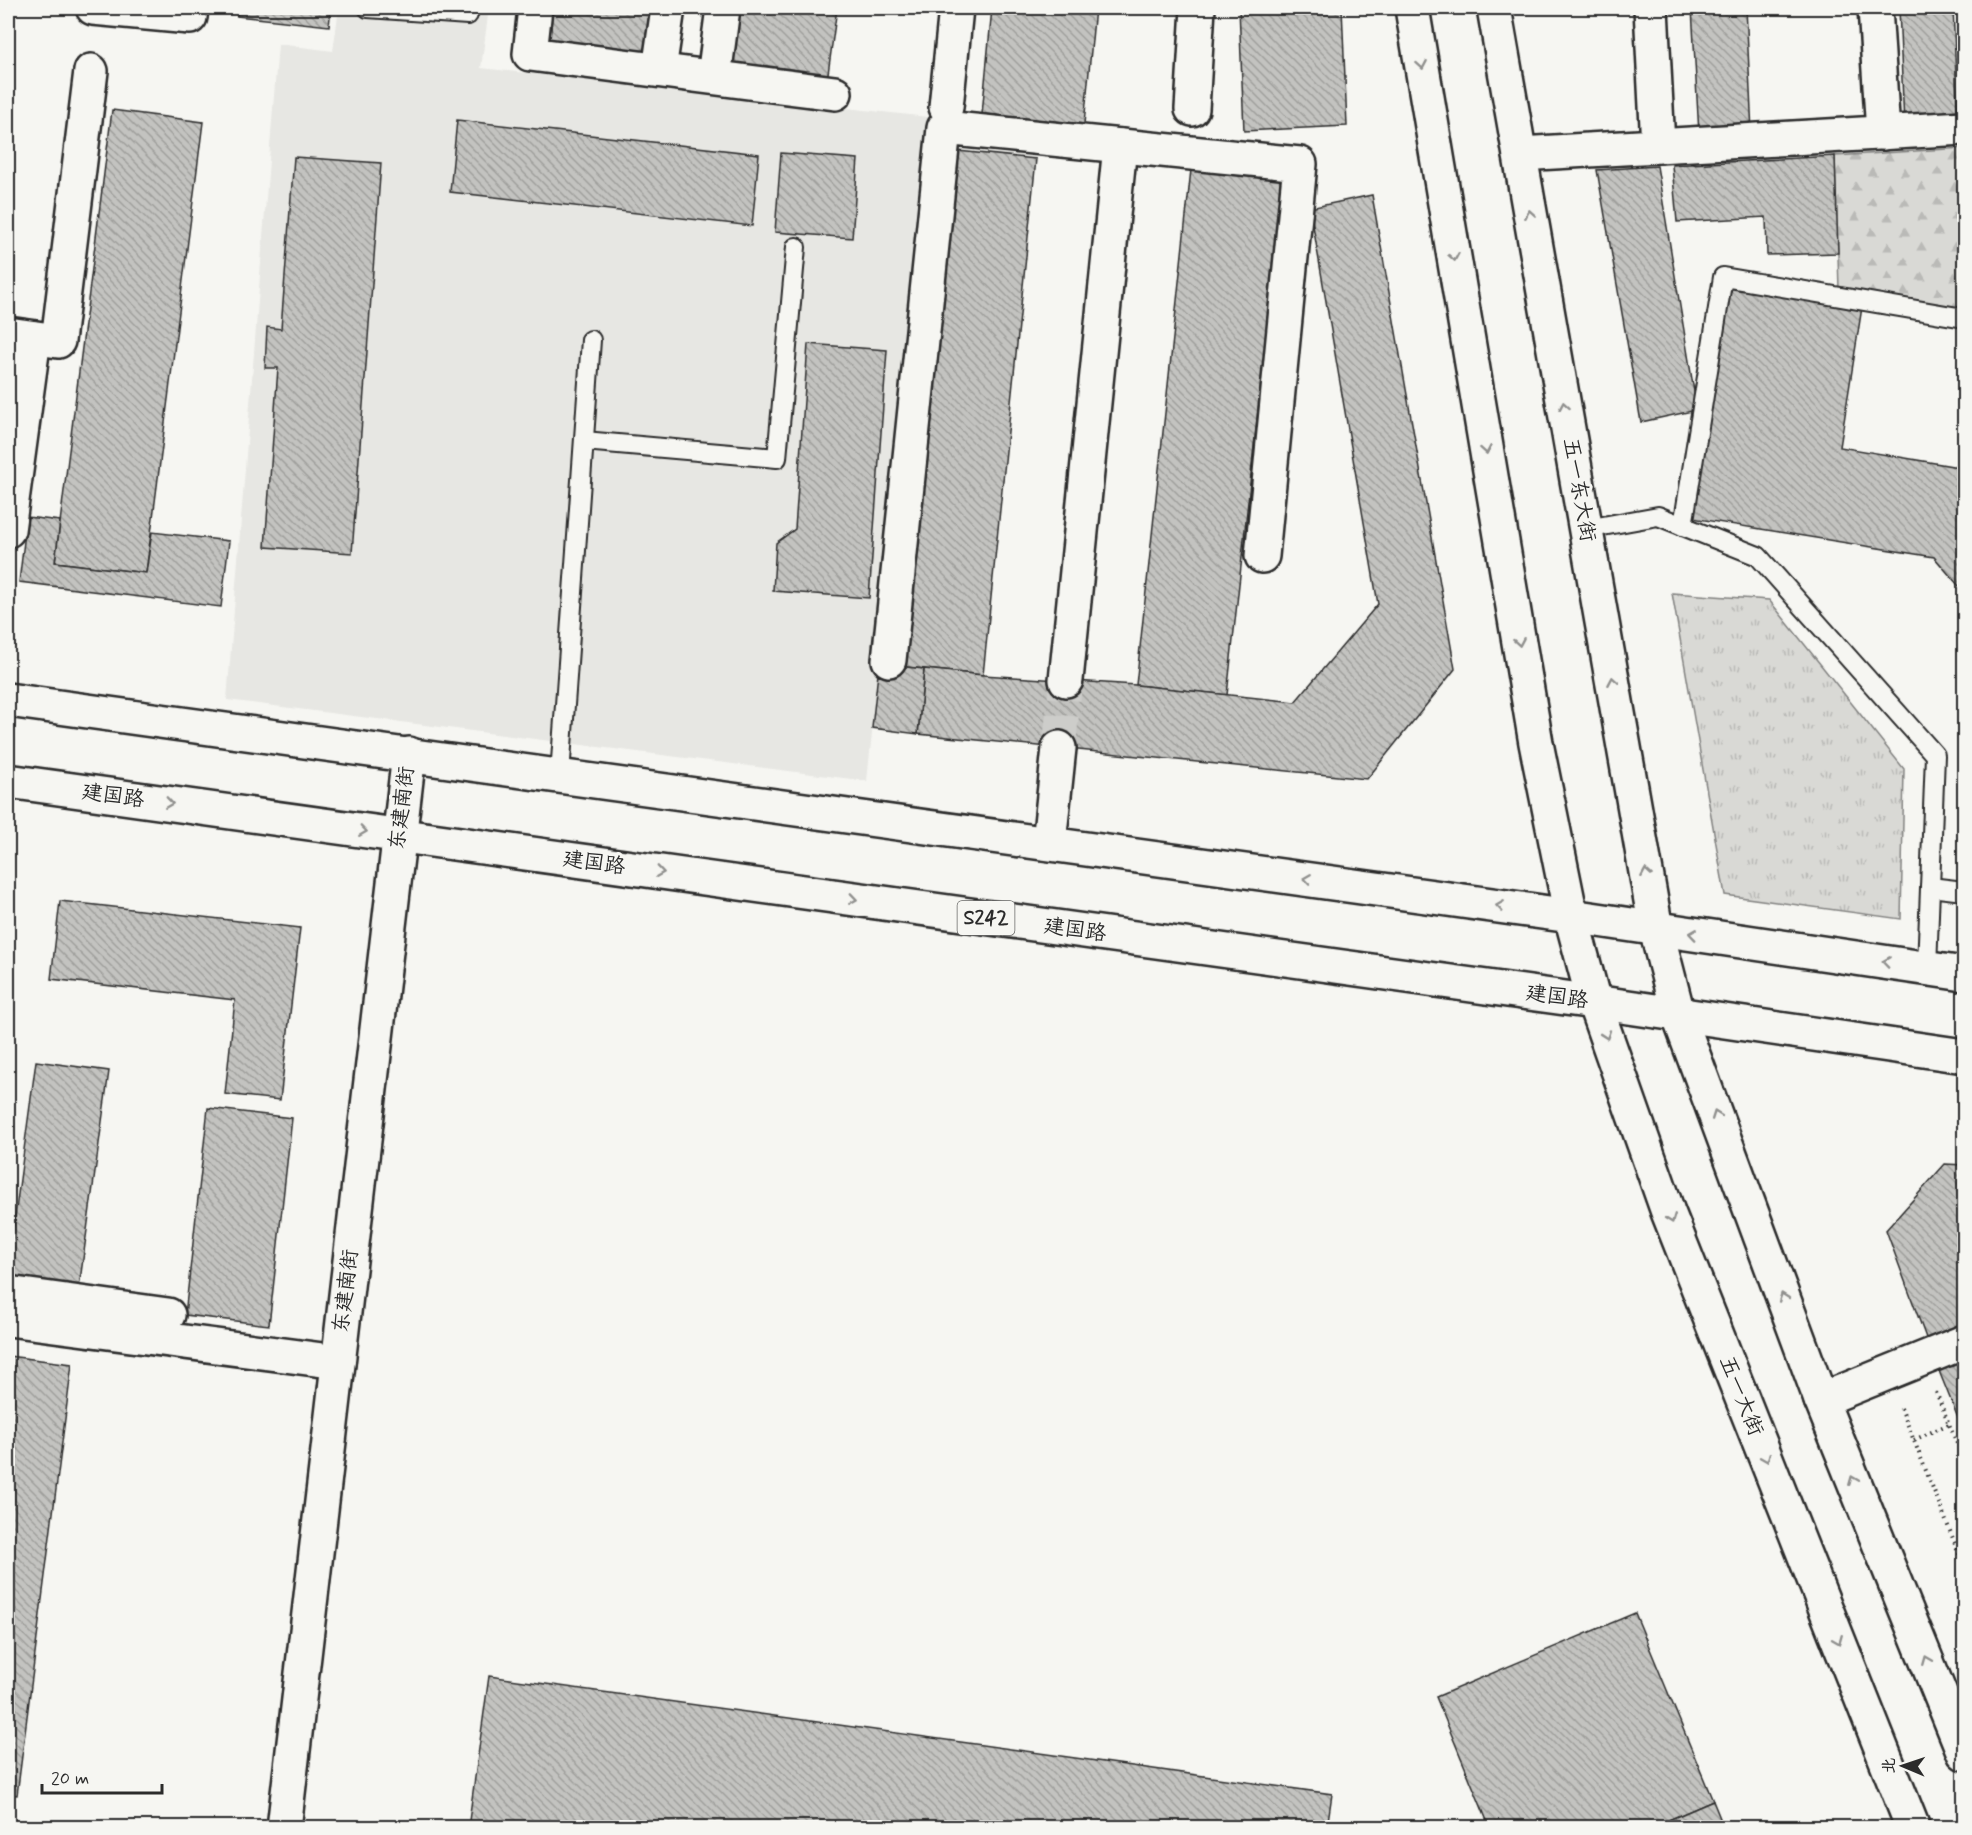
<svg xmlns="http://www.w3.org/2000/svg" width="1972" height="1835" font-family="Mynerve,'LXGW WenKai TC',sans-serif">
<defs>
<pattern id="grass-tufts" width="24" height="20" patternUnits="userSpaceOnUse" patternTransform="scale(1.5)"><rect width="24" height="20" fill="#d9d9d5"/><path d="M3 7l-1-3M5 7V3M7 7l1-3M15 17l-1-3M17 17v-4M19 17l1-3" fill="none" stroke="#babab7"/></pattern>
<pattern id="forest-firs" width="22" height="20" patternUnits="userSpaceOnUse" patternTransform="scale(1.5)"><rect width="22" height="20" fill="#d9d9d5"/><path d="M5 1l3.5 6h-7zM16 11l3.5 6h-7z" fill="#babab7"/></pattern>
<pattern id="building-back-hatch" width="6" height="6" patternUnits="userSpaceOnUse" patternTransform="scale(1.5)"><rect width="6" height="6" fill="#c3c3c0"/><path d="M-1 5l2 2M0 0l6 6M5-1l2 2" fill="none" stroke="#9f9f9c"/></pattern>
</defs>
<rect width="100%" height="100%" fill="#f6f6f2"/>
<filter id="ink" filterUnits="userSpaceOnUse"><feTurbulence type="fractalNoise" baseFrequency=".0167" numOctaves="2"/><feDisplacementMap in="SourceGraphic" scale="12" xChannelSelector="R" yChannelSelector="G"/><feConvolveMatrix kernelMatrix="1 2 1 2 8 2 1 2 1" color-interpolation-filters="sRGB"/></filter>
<g filter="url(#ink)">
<polygon fill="#e7e7e3" points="339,8 489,8 481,68 937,118 867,781 227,700 278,44 333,51"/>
<polygon fill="url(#grass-tufts)" stroke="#828280" stroke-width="1.5" points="1672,593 1769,600 1904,769 1901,919 1725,895"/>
<polygon fill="url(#forest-firs)" stroke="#828280" stroke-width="1.5" points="1964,148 1964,310 1839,289 1835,156"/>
<g fill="url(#building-back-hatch)" stroke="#2b2b2b" stroke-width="1.5">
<polygon points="238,8 331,8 329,26 237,16"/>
<polygon points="553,8 651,8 645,56 549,43"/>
<polygon points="739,8 837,8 827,81 731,68"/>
<polygon points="992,8 1095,8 1084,124 982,114"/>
<polygon points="1239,8 1342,8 1347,126 1244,131"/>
<polygon points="1692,8 1746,8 1752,132 1699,134"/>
<polygon points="1899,8 1953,8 1958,123 1904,125"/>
<polygon points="112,110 203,122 146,573 55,562"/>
<polygon points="457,120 759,154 752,226 450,192"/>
<polygon points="948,150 1036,159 983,675 896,666"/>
<polygon points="781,153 858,159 852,238 775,232"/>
<polygon points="1835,156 1838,253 1767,255 1766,217 1677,222 1672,165"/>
<polygon points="294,157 381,163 352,553 265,547 278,368 265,368 267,327 281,329"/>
<polygon points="1192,160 1284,170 1227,695 1136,685"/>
<polygon points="1657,166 1697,410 1641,422 1597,170"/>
<polygon points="1372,195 1455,669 1367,779 918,734 924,669 983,675 1136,685 1295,702 1378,604 1310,208"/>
<polygon points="1728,286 1862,307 1840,447 1964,468 1964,592 1934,557 1692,518"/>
<polygon points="808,344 887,350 869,598 773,591 776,543 795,529"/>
<polygon points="27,517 60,521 55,562 146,573 152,532 229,541 221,607 19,582"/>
<polygon points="879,664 924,669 918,734 872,728"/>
<polygon points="60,901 300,928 280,1100 225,1094 235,1000 51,979"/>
<polygon points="36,1061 109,1071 78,1295 8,1285 8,1268"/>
<polygon points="208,1108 292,1118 269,1325 185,1315"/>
<polygon points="1945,1164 1964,1165 1964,1328 1929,1346 1886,1230"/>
<polygon points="1964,1355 1964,1433 1937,1366"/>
<polygon points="8,1356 72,1364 17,1795 8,1794"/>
<polygon points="1635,1613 1713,1801 1650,1828 1490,1828 1436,1697"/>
<polygon points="489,1676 1332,1794 1327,1828 468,1828"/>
<polygon points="1713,1801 1724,1828 1650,1828"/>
</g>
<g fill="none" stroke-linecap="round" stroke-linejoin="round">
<polyline stroke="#cdcdca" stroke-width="33" stroke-dasharray="33 16" stroke-linecap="butt" points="1059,748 1066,680"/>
<defs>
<g id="service">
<polyline points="368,8 468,15 469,8"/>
<polyline points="584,441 777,458 796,247"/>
<polyline points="1683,526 1723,277 1964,318"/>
<polyline points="1586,529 1658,516 1758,556 1935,755 1927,968"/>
<polyline points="560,775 591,340"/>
<polyline points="1930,887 1964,891"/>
</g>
<g id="minor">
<polyline points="93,8 190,17 191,8"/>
<polyline points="535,8 530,54 835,93"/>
<polyline points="1651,8 1658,146"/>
<polyline points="1875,8 1883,133"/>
<polyline points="659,70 668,8"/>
<polyline points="714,77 723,8"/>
<polyline points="946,107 956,8"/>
<polyline points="1192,109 1198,8"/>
<polyline points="1520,154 1964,128"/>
<polyline points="8,334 58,341 91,71"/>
<polyline points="8,530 34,338"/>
<polyline points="889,660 944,128 1300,164 1262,556"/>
<polyline points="1066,680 1120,146"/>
<polyline points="1049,843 1059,748"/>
<polyline points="8,1293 168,1315"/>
<polyline points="8,1319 338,1362"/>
<polyline points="1821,1400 1964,1342"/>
</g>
<polyline id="tertiary" points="284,1828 409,754"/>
<g id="primary">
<polyline points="1412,8 1536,743 1571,916 1594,1002 1668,1212 1913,1828"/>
<polyline points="1494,8 1656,929 1678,1014 1821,1400 1964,1753"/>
<polyline points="8,700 1571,916 1964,974"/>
<polyline points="8,781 1594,1002 1964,1056"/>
</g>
</defs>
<use href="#service" stroke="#2b2b2b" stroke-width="22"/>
<use href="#minor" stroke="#2b2b2b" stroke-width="38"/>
<use href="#tertiary" stroke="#2b2b2b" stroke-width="38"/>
<use href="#primary" stroke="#2b2b2b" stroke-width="38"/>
<g stroke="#2b2b2b" stroke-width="4" stroke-dasharray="1.5 4.5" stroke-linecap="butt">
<polyline points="1936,1392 1964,1461"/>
<polyline points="1901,1408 1964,1566"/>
<polyline points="1914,1440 1949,1424"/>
</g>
<use href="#service" stroke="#f6f6f2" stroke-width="18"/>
<use href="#minor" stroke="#f6f6f2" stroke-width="33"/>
<use href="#tertiary" stroke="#f6f6f2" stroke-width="33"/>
<use href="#primary" stroke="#f6f6f2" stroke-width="33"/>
</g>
<defs><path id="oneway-chevron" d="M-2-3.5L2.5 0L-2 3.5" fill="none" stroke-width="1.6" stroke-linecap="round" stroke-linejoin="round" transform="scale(1.5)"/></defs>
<g stroke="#90908e">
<use href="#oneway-chevron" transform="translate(1422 65) rotate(80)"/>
<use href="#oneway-chevron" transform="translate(1530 214) rotate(-100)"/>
<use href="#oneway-chevron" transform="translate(1454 257) rotate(80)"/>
<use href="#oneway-chevron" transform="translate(1564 406) rotate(-100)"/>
<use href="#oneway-chevron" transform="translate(1486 450) rotate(80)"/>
<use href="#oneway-chevron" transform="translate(1519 642) rotate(80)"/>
<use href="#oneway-chevron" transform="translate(1613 681) rotate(-100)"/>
<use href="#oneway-chevron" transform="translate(169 803) rotate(8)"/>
<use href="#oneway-chevron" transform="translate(363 831) rotate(8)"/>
<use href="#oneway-chevron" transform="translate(660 872) rotate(8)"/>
<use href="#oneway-chevron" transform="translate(1646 873) rotate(-100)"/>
<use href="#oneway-chevron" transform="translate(1307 879) rotate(-172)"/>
<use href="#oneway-chevron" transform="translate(853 899) rotate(8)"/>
<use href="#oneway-chevron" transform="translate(1500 906) rotate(-172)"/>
<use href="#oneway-chevron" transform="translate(1693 934) rotate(-172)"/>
<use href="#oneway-chevron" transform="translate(1886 962) rotate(-172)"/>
<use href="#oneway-chevron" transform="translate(1606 1035) rotate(71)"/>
<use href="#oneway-chevron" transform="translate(1716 1115) rotate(-110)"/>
<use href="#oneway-chevron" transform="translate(1671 1219) rotate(69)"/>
<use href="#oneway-chevron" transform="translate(1783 1297) rotate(-110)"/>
<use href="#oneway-chevron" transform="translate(1766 1458) rotate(68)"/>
<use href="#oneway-chevron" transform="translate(1853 1480) rotate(-112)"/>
<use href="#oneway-chevron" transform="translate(1838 1640) rotate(68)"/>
<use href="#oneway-chevron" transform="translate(1927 1660) rotate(-112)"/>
</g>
</g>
<g text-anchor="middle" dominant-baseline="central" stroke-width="6" stroke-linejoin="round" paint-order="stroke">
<rect fill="#f6f6f2" stroke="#686867" stroke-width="1.5" x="957.5" y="901" width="57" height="34" rx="4.5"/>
<g font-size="20" font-weight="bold" fill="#2b2b2b">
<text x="986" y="918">S242</text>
</g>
<g font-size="21" fill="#2b2b2b" stroke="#f6f6f2">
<text transform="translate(1579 490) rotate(80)">五一东大街</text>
<text transform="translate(113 796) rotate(8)">建国路</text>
<text transform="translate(402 808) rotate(-83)">东建南街</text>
<text transform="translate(594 863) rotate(8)">建国路</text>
<text transform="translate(1075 930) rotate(8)">建国路</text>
<text transform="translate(1557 997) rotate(8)">建国路</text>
<text transform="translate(346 1291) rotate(-83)">东建南街</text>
<text transform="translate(1741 1396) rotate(68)">五一大街</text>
</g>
</g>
<rect width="1972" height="1835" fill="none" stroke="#f6f6f2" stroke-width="30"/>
<rect x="15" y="15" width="1942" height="1805" fill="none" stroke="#2b2b2b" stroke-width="2" filter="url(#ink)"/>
<g transform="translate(1903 1766) rotate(272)" stroke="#f6f6f2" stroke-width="4.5" paint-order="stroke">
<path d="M0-4.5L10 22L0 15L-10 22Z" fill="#2b2b2b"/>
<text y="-9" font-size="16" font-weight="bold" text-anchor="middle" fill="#2b2b2b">北</text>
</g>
<path d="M42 1784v9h120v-9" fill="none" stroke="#2b2b2b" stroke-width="3"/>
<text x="51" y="1784" font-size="18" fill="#2b2b2b" stroke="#f6f6f2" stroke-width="4.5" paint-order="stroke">20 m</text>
</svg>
